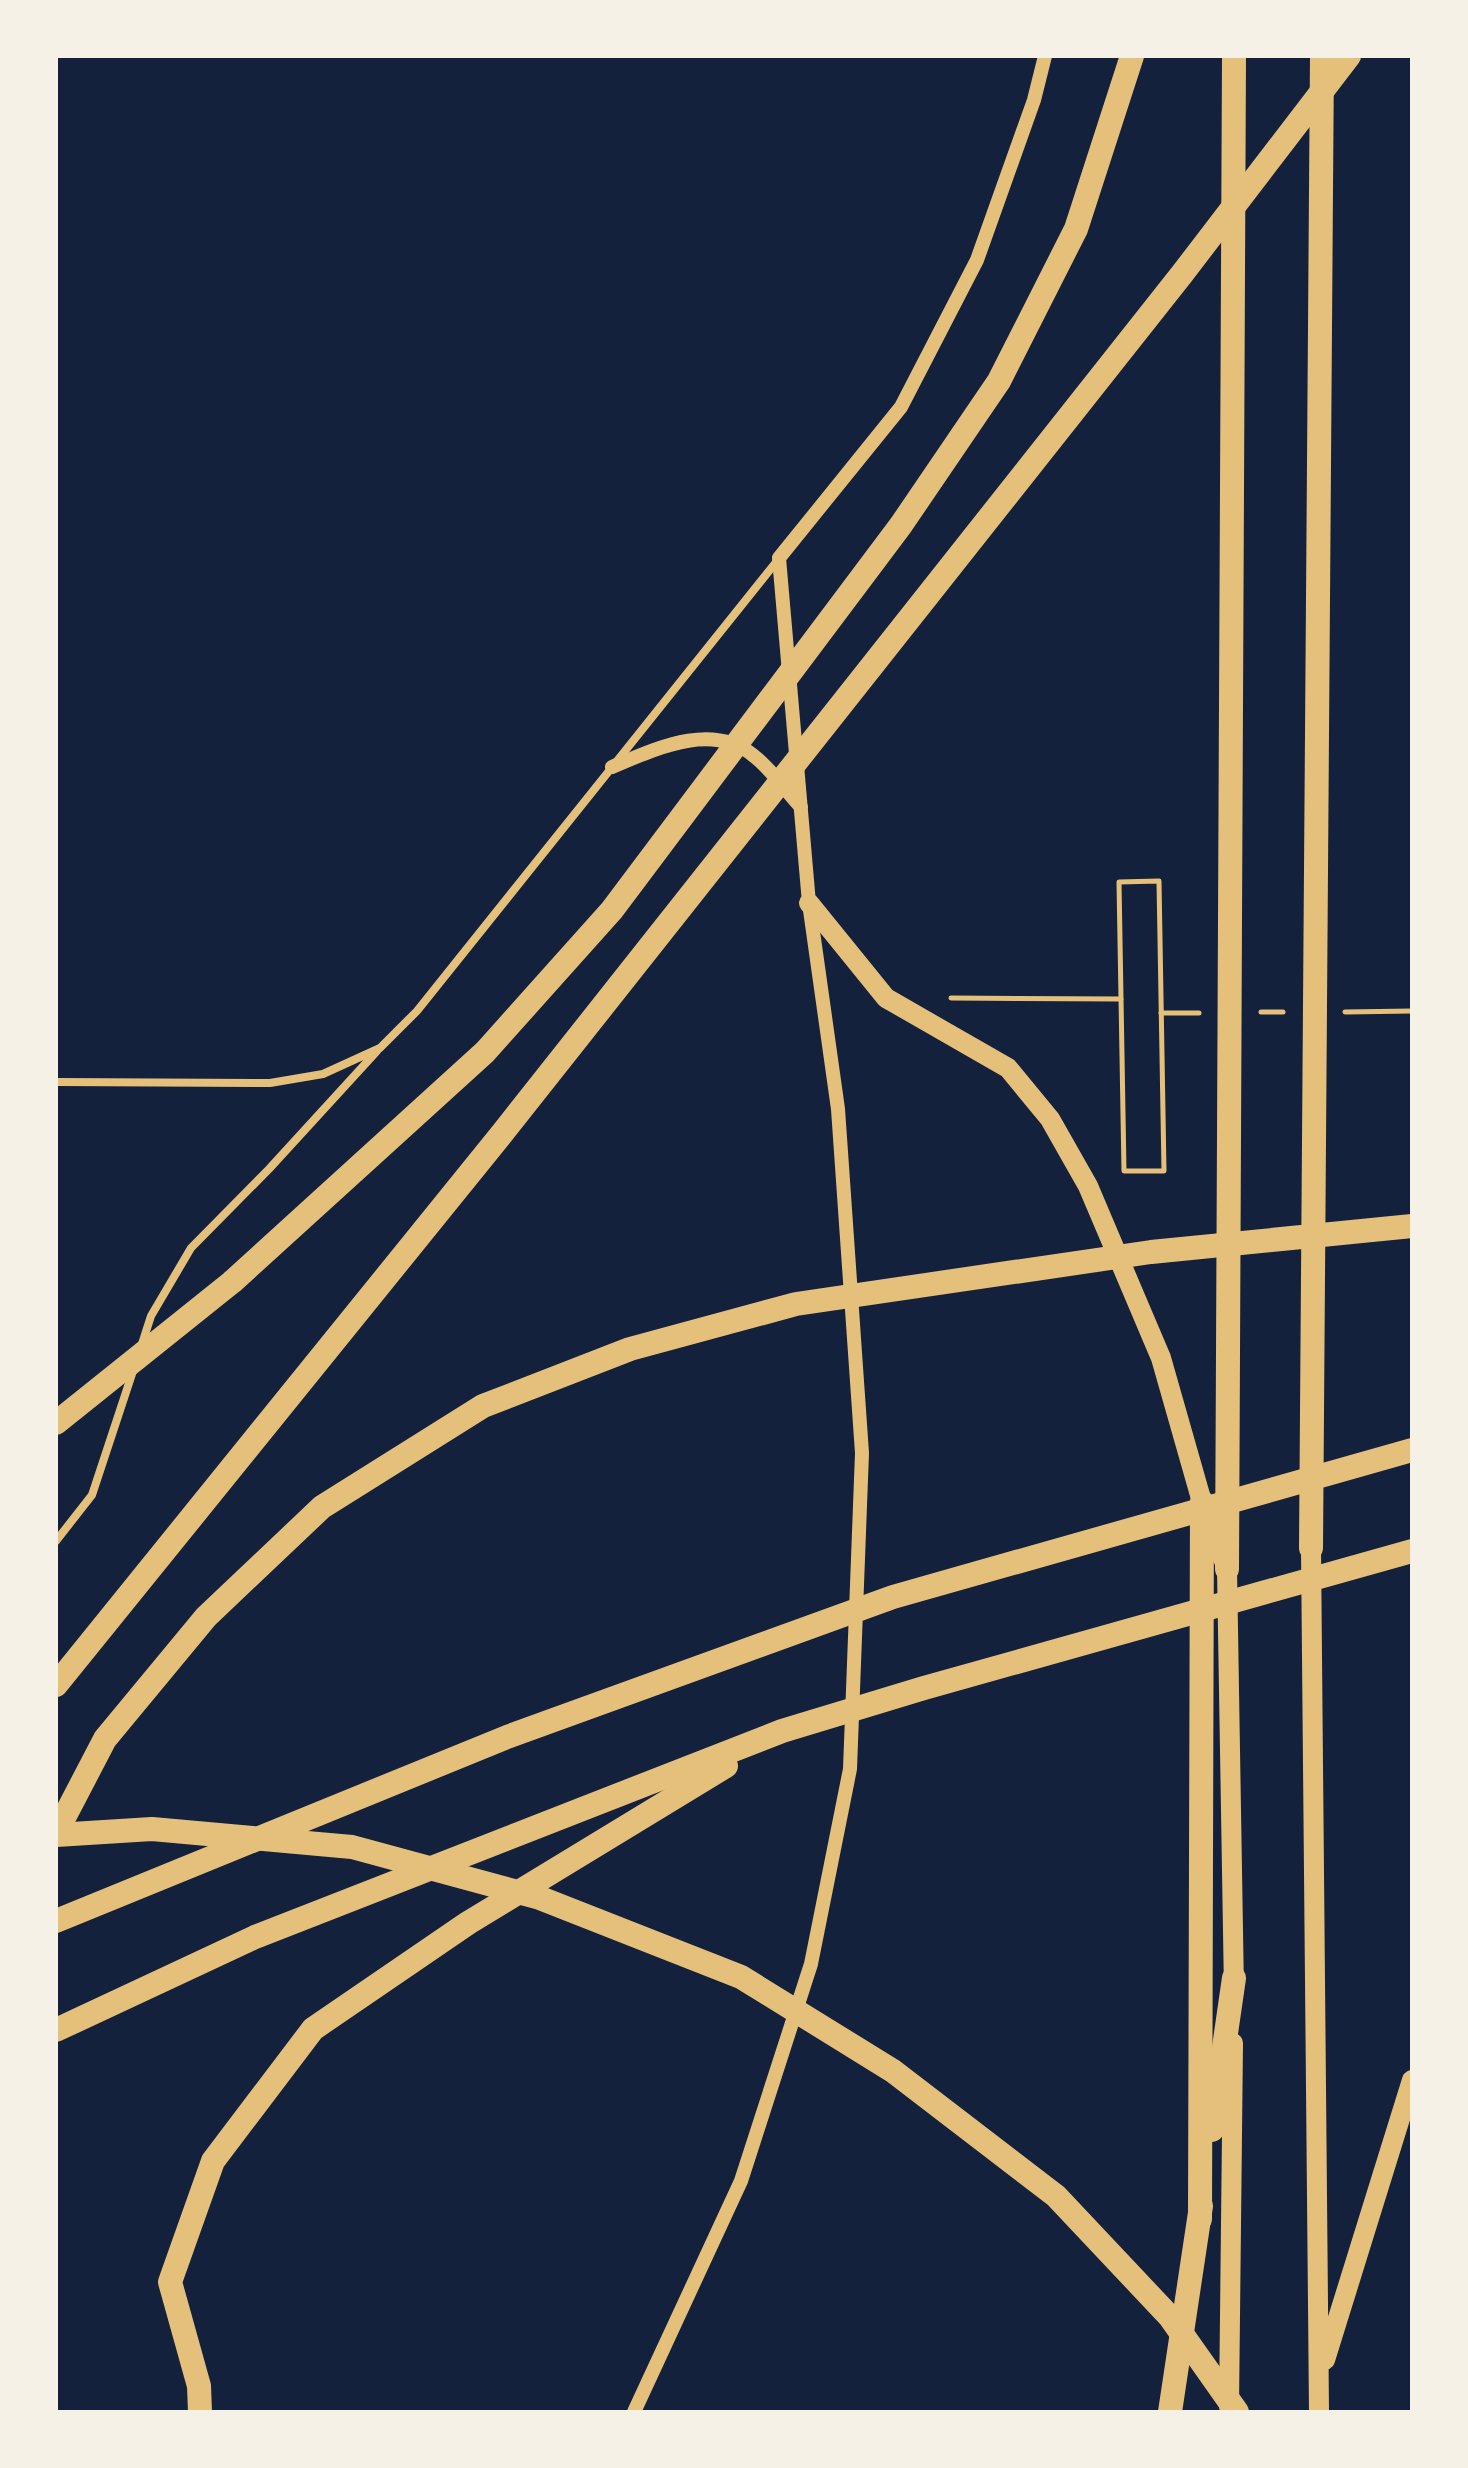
<svg xmlns="http://www.w3.org/2000/svg" width="1468" height="2468" font-family="Spectral,serif">
<rect width="100%" height="100%" fill="#14213d"/>
<g fill="none" stroke-linecap="round" stroke-linejoin="round">
<g stroke="#e5c07b" stroke-width="5">
<polygon points="1159,881 1164,1171 1124,1171 1119,882"/>
<polyline points="951,998 1121,999"/>
<polyline points="1261,1012 1283,1012"/>
<polyline points="1345,1012 1412,1011"/>
<polyline points="1161,1013 1199,1013"/>
</g>
<g stroke="#e5c07b" stroke-width="8">
<polyline points="56,1082 270,1083 323,1074 380,1048 417,1011 777,561"/>
<polyline points="141,1347 151,1316 191,1248 269,1169 377,1051"/>
<polyline points="56,1541 92,1495 133,1371"/>
</g>
<g stroke="#e5c07b" stroke-width="14">
<path d="M612 767C655 749 712 721 754 756 772 770 786 791 801 807"/>
<polyline points="634,2412 741,2181 811,1964 850,1769 862,1453 838,1109 809,903 779,558 901,407 977,260 1034,100 1045,56"/>
</g>
<g stroke="#e5c07b" stroke-width="20">
<polyline points="809,903 886,998 1008,1068 1050,1119 1088,1186 1161,1358 1202,1502 1227,1569 1234,1991"/>
<polyline points="1311,1548 1319,2412"/>
<polyline points="1325,2360 1412,2080"/>
<polyline points="1229,2407 1233,2043"/>
</g>
<g stroke="#e5c07b" stroke-width="24">
<polyline points="56,1423 232,1282 485,1052 612,910 901,525 999,381 1076,229 1132,56"/>
<polyline points="1311,1548 1322,56"/>
<polyline points="1227,1569 1234,56"/>
<polyline points="56,1685 504,1131 1182,274 1349,56"/>
<polyline points="56,1833 105,1739 206,1617 322,1507 483,1406 630,1349 796,1304 1151,1252 1412,1226"/>
<polyline points="56,1835 152,1829 352,1847 540,1898 741,1977 893,2071 1056,2196 1170,2317 1237,2412"/>
<polyline points="56,1921 507,1737 893,1597 1412,1450"/>
<polyline points="56,2030 255,1937 782,1731 924,1688 1412,1551"/>
<polyline points="1212,2130 1234,1978"/>
<polyline points="1200,2219 1202,1502"/>
<polyline points="200,2412 199,2386 170,2282 213,2161 313,2029 468,1923 726,1766"/>
<polyline points="1170,2412 1201,2206"/>
</g>
</g>
<rect width="1468" height="2468" fill="none" stroke="#f6f1e7" stroke-width="116"/>
</svg>
